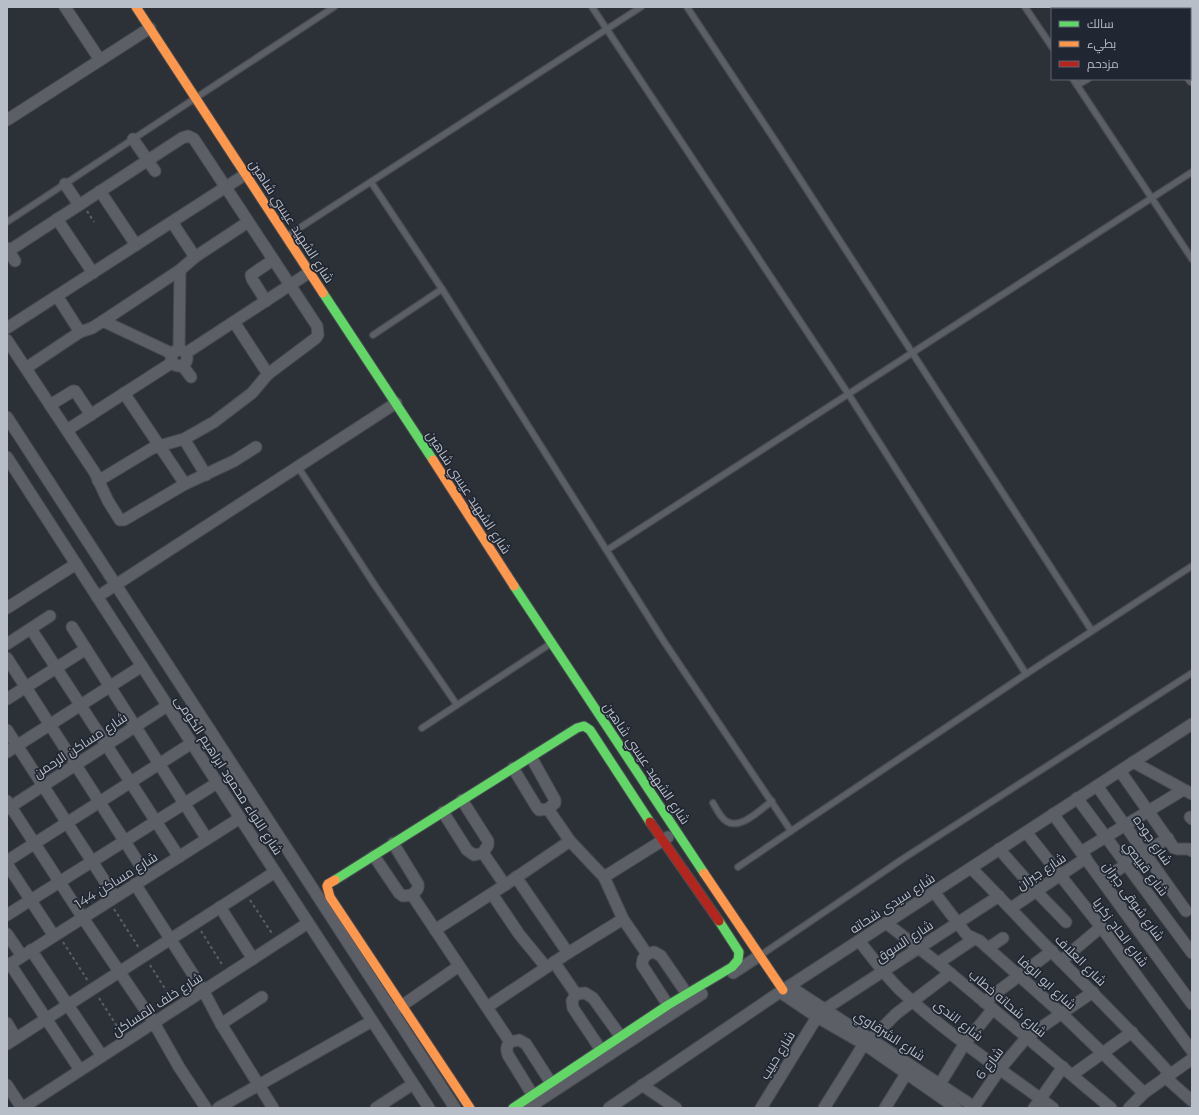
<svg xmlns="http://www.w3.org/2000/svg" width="1199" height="1115" font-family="Montserrat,Cairo,sans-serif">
<rect width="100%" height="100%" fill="#2c3138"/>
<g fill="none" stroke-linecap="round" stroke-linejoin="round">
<defs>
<g id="lane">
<polyline points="592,7 849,395 1026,674"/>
<polyline points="687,7 778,145 1092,631"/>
<polyline points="1025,7 1052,47"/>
<polyline points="1190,22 1192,21"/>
<polyline points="1073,79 1192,259"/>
<polyline points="1077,85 1088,79"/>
<polyline points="371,182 442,289 663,640 791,831 1026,674 1192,566"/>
<polyline points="7,222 334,7"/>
<polyline points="287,236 641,7"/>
<polyline points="373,335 442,289"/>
<polyline points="298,467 376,587 457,705"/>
<polyline points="607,550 1192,172"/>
<polyline points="422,728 550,644"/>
<path d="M713 803C716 808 720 817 726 821 740 831 761 809 772 801"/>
<polyline points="738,867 791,831"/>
<polyline points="761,955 901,860 1192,673"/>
</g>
<g id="street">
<polyline points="65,7 100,60"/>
<polyline points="1144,7 1145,9"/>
<polyline points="1190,77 1192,80"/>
<polyline points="7,120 150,28"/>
<polyline points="133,139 155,171"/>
<polyline points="65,184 79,205"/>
<polyline points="100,191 136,245"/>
<polyline points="57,219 93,273"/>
<polyline points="172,222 195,257"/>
<polyline points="7,248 15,261"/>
<polyline points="7,252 182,138 188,136 194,139 317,326 318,335 316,338 268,374 252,393 214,422 184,439 159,446 151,449 98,481"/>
<polyline points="57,296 80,332"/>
<polyline points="266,301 252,279 251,275 273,260"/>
<polyline points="103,321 173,354"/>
<polyline points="234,322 268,374"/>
<polyline points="7,328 246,174"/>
<polyline points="7,340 95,473 108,501 120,520 124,520 185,484 234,461 256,447"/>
<polyline points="179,350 180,270"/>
<circle cx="179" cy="358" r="8"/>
<polyline points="186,353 310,272"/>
<polyline points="182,365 191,377"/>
<polyline points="26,368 80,332 92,328 103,321 180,270 195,257 248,222"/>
<polyline points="124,393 185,484"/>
<polyline points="50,405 73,391 75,391 91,415"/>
<polyline points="7,417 455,1108"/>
<polyline points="67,430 173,362"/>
<polyline points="184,439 206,475"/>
<polyline points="7,457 240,818 429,1108"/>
<polyline points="97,597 396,403"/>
<polyline points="7,608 76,564"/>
<polyline points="72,627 207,839"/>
<polyline points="31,629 179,857"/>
<polyline points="7,644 50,616"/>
<polyline points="7,658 147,876"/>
<polyline points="7,699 86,649"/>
<polyline points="7,730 115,897"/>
<polyline points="7,752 142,666"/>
<polyline points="1133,762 1192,794"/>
<polyline points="513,768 536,806 539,810 548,809 555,803 555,800 531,757"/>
<polyline points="1120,771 1174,848 1178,849 1189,849 1192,851"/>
<polyline points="1097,786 1186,911"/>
<polyline points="1077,798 1192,953"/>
<polyline points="7,801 83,918 154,1023 179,1067 206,1108"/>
<polyline points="7,809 167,706"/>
<polyline points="548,809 570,841 604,877"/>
<polyline points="443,812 467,850 474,855 483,853 488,845 488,841 462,800"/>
<polyline points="1053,814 1192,1004"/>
<polyline points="1190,817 1192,819"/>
<polyline points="1026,832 1101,927 1192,1051"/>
<path d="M393 843 418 884C419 889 416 891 412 895"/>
<polyline points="999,849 1036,891 1066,922"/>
<polyline points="1081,852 1183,790"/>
<polyline points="483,853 505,885"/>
<path d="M374 856 399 893 403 896 412 895 510 1042C506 1046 506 1050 508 1055L532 1094"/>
<polyline points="7,861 192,743"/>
<polyline points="7,864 54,936"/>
<path d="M971 868C1002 899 1031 931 1062 962 1099 999 1135 1035 1170 1074"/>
<polyline points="516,877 568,953"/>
<polyline points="1102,880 1168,838"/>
<polyline points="135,884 203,990 221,1024 273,1108"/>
<polyline points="934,892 967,935 980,941 1062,1014 1144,1093"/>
<polyline points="492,894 519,934 546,967"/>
<polyline points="220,907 253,959"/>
<polyline points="1011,908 1086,858"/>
<polyline points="7,915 217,783"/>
<polyline points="886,923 938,963 1111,1108"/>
<polyline points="435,930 505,885 570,841"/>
<polyline points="7,934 22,956"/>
<path d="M859 941C872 957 885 975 900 990 947 1034 1002 1070 1053 1108"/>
<polyline points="988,948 1003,938"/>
<polyline points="31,950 102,1056"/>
<polyline points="647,954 623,919 604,877 668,837"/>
<polyline points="1061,961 1101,927"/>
<polyline points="554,962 576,994"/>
<polyline points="938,963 974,939"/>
<polyline points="10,964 80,1070"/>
<polyline points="7,966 240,818"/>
<polyline points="733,973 759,956"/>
<polyline points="789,986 976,1108"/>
<polyline points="780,992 817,1017 864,1044 956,1108"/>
<polyline points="984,1002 1052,951"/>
<polyline points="668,1005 642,965 643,959 647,954 654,952 661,956 687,994"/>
<polyline points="487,1007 568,953 623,919"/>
<polyline points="397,1009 459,966"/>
<polyline points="825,1009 999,896"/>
<polyline points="7,1023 16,1038"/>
<polyline points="221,1024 262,997"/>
<polyline points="871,1039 896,1014 950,973"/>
<polyline points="510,1042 519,1040 526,1044 551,1083"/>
<polyline points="7,1044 275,872"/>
<polyline points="601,1050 573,1008 572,1001 576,994 585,993 593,998 621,1037"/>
<polyline points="1072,1075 1132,1032"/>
<polyline points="1165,1077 1192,1101"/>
<polyline points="940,1084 965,1043 993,1009"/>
<polyline points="7,1085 22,1108 308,923"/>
<polyline points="642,1085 676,1108"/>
<polyline points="974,1107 1000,1069 1027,1037 1093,992"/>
<polyline points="218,1108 372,1021"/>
<polyline points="376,1108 413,1084"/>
<polyline points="528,1108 702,994"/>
<polyline points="609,1108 780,992 1192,724"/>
<polyline points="761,1108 817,1017"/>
<polyline points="824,1108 864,1044"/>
<polyline points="885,1108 906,1074"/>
<polyline points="1034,1108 1063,1067"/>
<polyline points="1129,1108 1144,1093 1192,1059"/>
</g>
<g id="fast">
<polyline points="323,293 433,460"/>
<polyline points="514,586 704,873"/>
<polyline points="335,880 577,728 584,726 590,730 650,822"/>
<polyline points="513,1108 668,1005 732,967 738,960 739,952 719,921"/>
</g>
<g id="slow">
<polyline points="136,7 323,293"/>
<polyline points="433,460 514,586"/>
<polyline points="704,873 783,990"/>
<polyline points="335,880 328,884 327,886 330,897 470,1108"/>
</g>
<polyline id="jam" points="650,822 719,921"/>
</defs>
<use href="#lane" stroke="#484c51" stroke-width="8"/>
<use href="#street" stroke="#484c51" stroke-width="13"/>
<use href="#fast" stroke="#474c51" stroke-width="11"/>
<use href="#slow" stroke="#474c51" stroke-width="11"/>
<use href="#jam" stroke="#474c51" stroke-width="11"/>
<g stroke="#5a5f63" stroke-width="2" stroke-dasharray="3 3" stroke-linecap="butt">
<polyline points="87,211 94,222"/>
<polyline points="250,900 273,935"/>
<polyline points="114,909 139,948"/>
<polyline points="201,931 223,966"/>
<polyline points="63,942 88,981"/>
<polyline points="150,965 171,998"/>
<polyline points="99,998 120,1031"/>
</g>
<use href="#lane" stroke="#5c6066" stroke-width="5.5"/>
<use href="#street" stroke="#5c6066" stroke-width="11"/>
<use href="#fast" stroke="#63d668" stroke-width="9"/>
<use href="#slow" stroke="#ff974d" stroke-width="9"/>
<use href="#jam" stroke="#b3261e" stroke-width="9"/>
</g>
<g text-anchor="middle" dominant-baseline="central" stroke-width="3.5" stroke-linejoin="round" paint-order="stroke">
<g font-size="13" fill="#b8bec7" stroke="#212732">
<text transform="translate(292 221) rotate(57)">شارع الشهيد عيسي شاهين</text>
<text transform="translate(469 492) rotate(57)">شارع الشهيد عيسي شاهين</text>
<text transform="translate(80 745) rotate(-33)">شارع مساكن الرحمن</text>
<text transform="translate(647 763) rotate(56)">شارع الشهيد عيسي شاهين</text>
<text transform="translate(229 775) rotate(57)">شارع اللواء محمود ابراهيم الكومى</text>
<text transform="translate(1153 840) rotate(55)">شارع جوده</text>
<text transform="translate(1146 868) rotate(53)">شارع قبيصي</text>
<text transform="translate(1041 871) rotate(-33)">شارع جبران</text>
<text transform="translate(116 880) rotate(-32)">شارع مساكن 144</text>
<text transform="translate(1134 901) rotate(54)">شارع شوقى جبران</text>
<text transform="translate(892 903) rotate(-33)">شارع سيدى شحاته</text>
<text transform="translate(1121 932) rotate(53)">شارع الحاج زكريا</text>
<text transform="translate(904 941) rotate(-33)">شارع السوق</text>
<text transform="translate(1081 960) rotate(45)">شارع العلاف</text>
<text transform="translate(1047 982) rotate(42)">شارع ابو الوفا</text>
<text transform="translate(1008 1003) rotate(40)">شارع شحاته خطاب</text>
<text transform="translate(157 1004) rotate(-33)">شارع خلف المساكن</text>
<text transform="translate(959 1020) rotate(38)">شارع الندى</text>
<text transform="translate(890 1035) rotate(33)">شارع الشرقاوي</text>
<text transform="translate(777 1055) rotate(-58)">شارع حبيب</text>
<text transform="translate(989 1063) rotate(-53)">شارع 6</text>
</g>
</g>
<rect width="1199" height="1115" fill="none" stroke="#b8bec7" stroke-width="16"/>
<rect x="1051" y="8" width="140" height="72" fill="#212732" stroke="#5d636e"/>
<rect x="1059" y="21" width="20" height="6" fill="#63d668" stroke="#5d636e"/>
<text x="1087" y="28" font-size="12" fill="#b8bec7">سالك</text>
<rect x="1059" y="41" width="20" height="6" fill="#ff974d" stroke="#5d636e"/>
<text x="1087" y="48" font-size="12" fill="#b8bec7">بطيء</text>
<rect x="1059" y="61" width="20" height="6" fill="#b3261e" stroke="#5d636e"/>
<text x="1087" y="68" font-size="12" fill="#b8bec7">مزدحم</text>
</svg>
